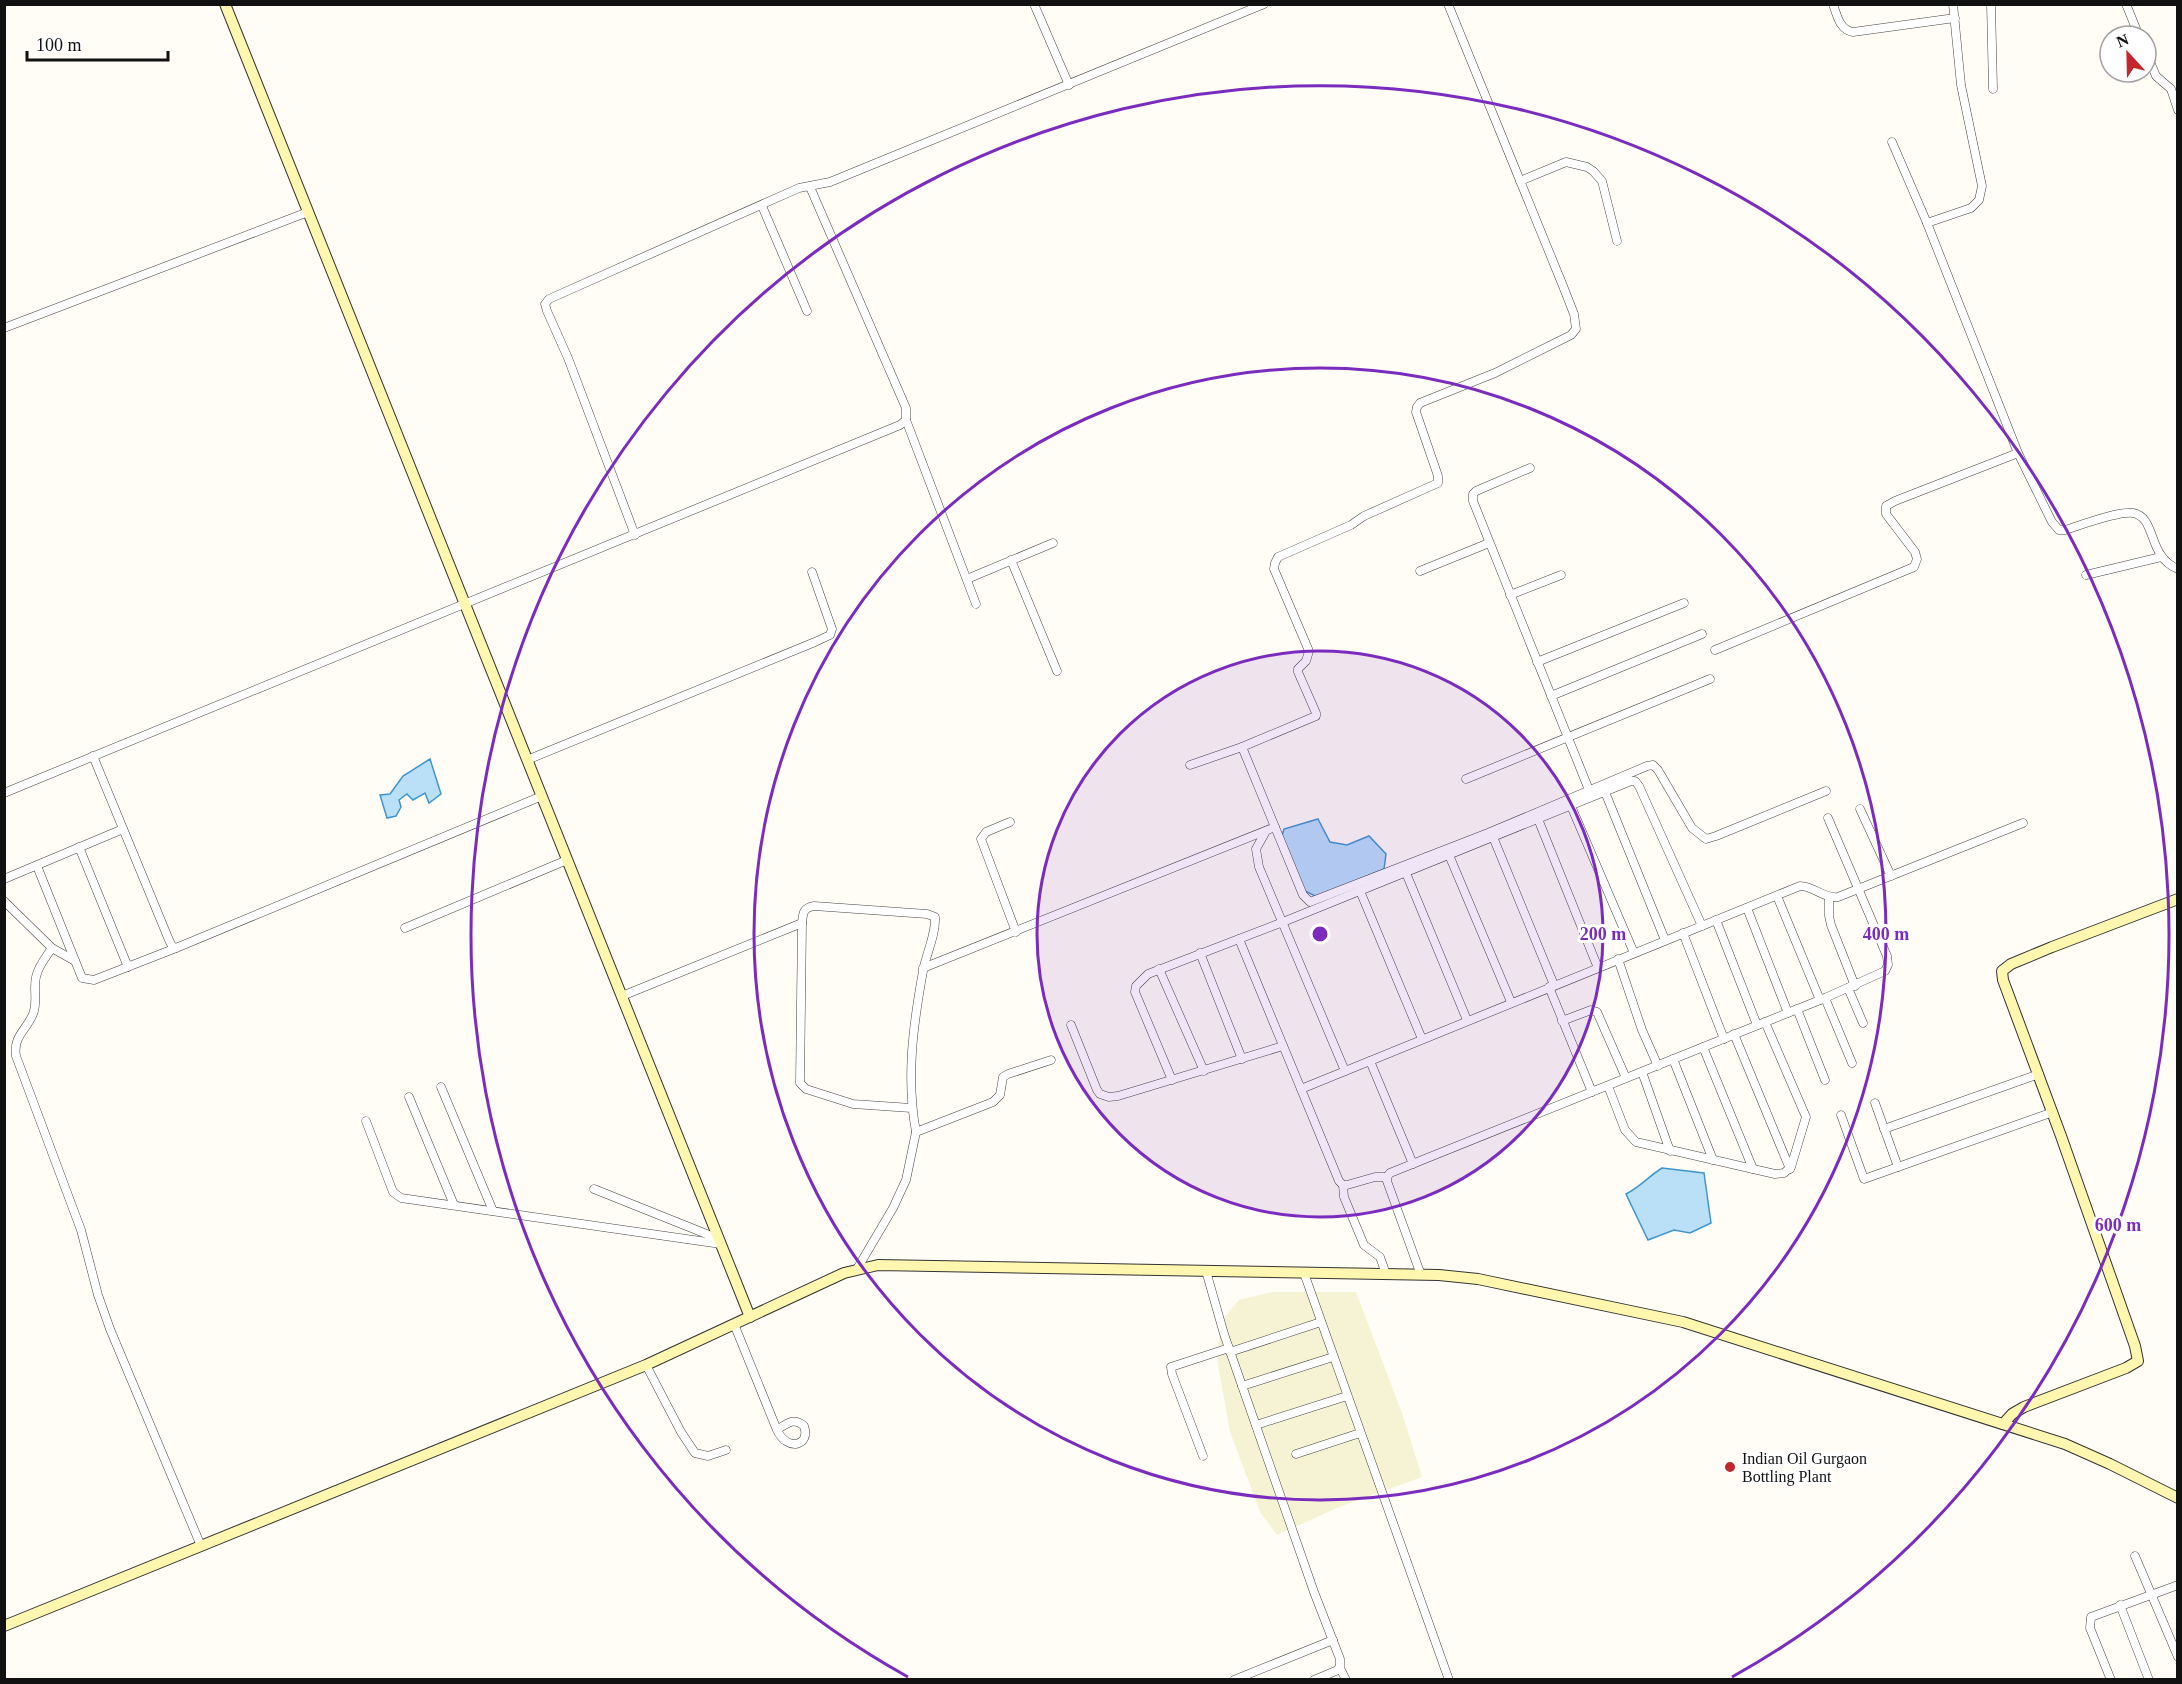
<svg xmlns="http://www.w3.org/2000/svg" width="2182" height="1684" font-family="'Times New Roman',serif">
<rect width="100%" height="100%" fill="#fffdf5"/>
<polygon fill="#f6f3d4" points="1272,1292 1356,1292 1402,1413 1422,1477 1337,1508 1277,1535 1260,1512 1230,1432 1217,1359 1221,1321 1239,1300"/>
<g fill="#b9e0f7" stroke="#3f96cf" stroke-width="1.5">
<polygon points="430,759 441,794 429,803 425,793 413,800 407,794 399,800 401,807 396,816 387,818 380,795 390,794 403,776"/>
<polygon points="1318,819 1330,842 1347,845 1369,836 1386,854 1384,869 1317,897 1301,889 1281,839 1284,829"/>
<path d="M1662 1168 1704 1173 1711 1223 1690 1233 1674 1230 1648 1240 1626 1194C1640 1187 1649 1176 1662 1168Z"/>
</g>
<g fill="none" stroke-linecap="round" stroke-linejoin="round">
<defs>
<g id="street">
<polyline points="1034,4 1069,85"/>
<path d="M1833 4C1837 16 1840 30 1853 32L1955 18"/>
<polyline points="1991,4 1993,89"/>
<polyline points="2126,4 2139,36"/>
<polyline points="2146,52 2156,76 2171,89 2178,110"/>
<path d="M1892 142 1927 223 2018 453 2052 522 2059 530H2065C2081 525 2118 511 2133 513 2157 517 2147 557 2178 569"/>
<polyline points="1520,181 1566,162 1587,167 1593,171 1602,181 1617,241"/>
<polyline points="762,206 807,311"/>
<polyline points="1927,223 1971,208 1979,200 1982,186 1961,85 1953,4"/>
<polyline points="4,328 308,212"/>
<polyline points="906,420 976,604"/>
<polyline points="1530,468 1476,491 1473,494 1473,501 1589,790"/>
<polyline points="635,535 568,358 547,311 545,304 549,299 799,188 830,182 1264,4"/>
<polyline points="1011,560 1057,671"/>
<polyline points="1420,571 1489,543"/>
<polyline points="2086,575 2161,557"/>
<polyline points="967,579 1053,543"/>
<polyline points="1510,595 1561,575"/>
<polyline points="1715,650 1914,567 1917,559 1915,552 1886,514 1886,506 1895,501 2018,453"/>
<polyline points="1537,662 1684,603"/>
<polyline points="1551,696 1702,634"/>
<polyline points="1242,747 1303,895 1310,902 1488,833 1647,766 1653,765 1658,770 1692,828 1706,839 1716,836 1826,791"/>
<polyline points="93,756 169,940 172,946 176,948 542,796"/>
<polyline points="527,760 815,642 830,635 832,629 812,572"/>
<polyline points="1190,765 1242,747 1316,716 1316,713 1298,672 1298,669 1306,661 1309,651 1274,569 1275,563 1278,557 1351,525 1364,516 1438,483 1438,476 1416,412 1417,407 1420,403 1495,373 1571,335 1576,329 1574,314 1563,286 1448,4"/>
<polyline points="1466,779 1710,679"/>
<polyline points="1605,792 1665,940"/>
<polyline points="4,793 900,425 906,420 906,408 810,187"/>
<polyline points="1571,806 1634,953"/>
<polyline points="1860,809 1891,876"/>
<polyline points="1538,819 1598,968"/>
<polyline points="1010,822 986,832 981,839 1016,932"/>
<polyline points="1266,831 1256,849 1259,867 1345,1071"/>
<polyline points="1493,837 1554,985"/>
<polyline points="79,847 128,967"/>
<polyline points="1449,855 1511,1002"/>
<polyline points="37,866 82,978 94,980 176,948"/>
<polyline points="1406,873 1467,1020"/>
<polyline points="4,879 123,829"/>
<polyline points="1360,891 1422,1039"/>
<polyline points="1777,896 1820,1000"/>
<polyline points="1829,897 1829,916 1831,925 1855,986"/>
<path d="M4 901 52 948C46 957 38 966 36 977 33 989 38 1002 33 1014 26 1031 13 1036 16 1056L81 1230 98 1295 110 1329 201 1546"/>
<polyline points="1747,908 1788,1013"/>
<polyline points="1716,920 1757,1025"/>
<polyline points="405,928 567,860"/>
<polyline points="1683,933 1724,1039"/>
<polyline points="1239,939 1339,1181 1343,1185 1347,1185 1375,1177 1387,1177"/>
<polyline points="52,948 75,961"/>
<polyline points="1200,953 1242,1059"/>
<polyline points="1618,959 1642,1030 1658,1066"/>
<polyline points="923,968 1275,827"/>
<polyline points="1159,969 1204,1071"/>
<polyline points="1549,987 1592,1092"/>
<polyline points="1848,988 1863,1023"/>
<polyline points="622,996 802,923"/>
<polyline points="1825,998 1852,1063"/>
<polyline points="1797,1009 1825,1080"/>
<polyline points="1562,1021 1591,1010 1597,1012 1626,1078"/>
<polyline points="1071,1025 1097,1090 1100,1094 1109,1097 1118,1096 1283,1046"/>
<polyline points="1734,1034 1790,1169"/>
<polyline points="1703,1047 1753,1169"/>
<polyline points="1673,1059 1713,1160"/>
<polyline points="1370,1061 1413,1164"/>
<polyline points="1642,1072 1670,1151"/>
<polyline points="1172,1080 1135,992 1136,986 1148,974 1283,922 1631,781 1635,781 1639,786 1702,926"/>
<polyline points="1608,1086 1625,1130 1636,1142 1775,1174 1784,1173 1791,1167 1806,1117 1765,1022"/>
<polyline points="441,1087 493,1211"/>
<path d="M1301 1089 1800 886C1814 886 1824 899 1838 897L2023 823"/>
<polyline points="409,1097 454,1205"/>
<polyline points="1875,1103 1898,1167"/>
<path d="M911 1108 853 1104 806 1089 800 1083 802 923C803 913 803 908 814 906L927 914 935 917C936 935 926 954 923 971 913 1026 906 1078 916 1132"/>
<polyline points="1841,1115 1864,1179 2053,1112"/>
<polyline points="366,1121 393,1192 401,1198 721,1244"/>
<polyline points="1884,1129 2039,1074"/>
<polyline points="1343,1185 1344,1197 1364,1245 1380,1257 1386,1274"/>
<polyline points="594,1189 719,1239"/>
<polyline points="857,1269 893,1208 906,1180 916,1132 993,1102 1000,1095 1003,1077 1008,1074 1051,1060"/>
<polyline points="1206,1271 1224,1334 1314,1592 1340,1659 1340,1665 1338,1670 1314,1680"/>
<polyline points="1304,1273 1449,1680"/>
<polyline points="1421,1275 1387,1181 1387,1177 1390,1173 1825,998 1885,971 1888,965 1887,956 1828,818"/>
<path d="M734 1324 777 1430C787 1452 811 1446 804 1426 794 1417 787 1423 777 1430"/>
<polyline points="1230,1352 1321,1322"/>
<polyline points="646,1365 681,1432 695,1453 708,1456 726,1450"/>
<polyline points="1242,1386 1333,1357"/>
<polyline points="1256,1425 1347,1396"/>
<polyline points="1296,1454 1360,1433"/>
<polyline points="1203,1456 1172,1374 1171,1367 1229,1348"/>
<polyline points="2135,1556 2178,1657"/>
<polyline points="2120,1605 2149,1680"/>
<polyline points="1340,1668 1346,1680"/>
<polyline points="1234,1680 1333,1640"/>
<polyline points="2111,1680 2090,1628 2091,1617 2178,1585"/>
</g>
<g id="secondary">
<polyline points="225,4 750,1317"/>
<polyline points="2003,1424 2012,1414 2024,1407 2126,1368 2138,1361 2135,1346 2061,1136 2003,980 2002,971 2011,964 2052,947 2178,899"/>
<polyline points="4,1626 646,1365 844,1273 878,1265 1439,1275 1478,1279 1683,1322 2065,1444 2110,1464 2178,1498"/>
</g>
</defs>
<use href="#street" stroke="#444" stroke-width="9"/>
<use href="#secondary" stroke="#333" stroke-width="12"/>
<use href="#street" stroke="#fff" stroke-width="8"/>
<use href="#secondary" stroke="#fff6b0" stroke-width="10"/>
</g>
<circle cx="1320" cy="934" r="283" fill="#7b2cbf" fill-opacity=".12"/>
<g fill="none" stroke="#7b2cbf" stroke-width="3">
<circle cx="1320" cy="934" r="283"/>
<circle cx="1320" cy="934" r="566"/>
<path d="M908 1677A849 849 0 1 1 1732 1677"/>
</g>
<circle fill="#c4262e" stroke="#fff" stroke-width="2" cx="1730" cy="1467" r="6"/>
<g text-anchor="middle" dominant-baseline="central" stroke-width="6" stroke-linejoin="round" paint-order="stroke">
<g font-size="16" fill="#111" stroke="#fff" text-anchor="start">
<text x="1742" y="1458">Indian Oil Gurgaon<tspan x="1742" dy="18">Bottling Plant</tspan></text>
</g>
</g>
<circle cx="1320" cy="934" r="9" fill="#7b2cbf" stroke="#fff" stroke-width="3"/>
<g font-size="18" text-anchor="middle" font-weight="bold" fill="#7b2cbf" stroke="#fff" stroke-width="6" stroke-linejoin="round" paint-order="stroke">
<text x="1603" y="940">200 m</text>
<text x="1886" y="940">400 m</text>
<text x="2118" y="1231">600 m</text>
</g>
<rect width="2182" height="1684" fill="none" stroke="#111111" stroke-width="12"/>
<g transform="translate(2128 54) rotate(338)"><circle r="28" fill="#ffffff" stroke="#a0a0a0" stroke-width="1.5"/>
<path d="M0-4.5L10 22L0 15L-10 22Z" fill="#c4262e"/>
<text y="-9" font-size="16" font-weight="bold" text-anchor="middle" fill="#111111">N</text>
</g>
<path d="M27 51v9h141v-9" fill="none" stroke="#111111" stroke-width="3"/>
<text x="36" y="51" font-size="18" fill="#111111" stroke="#ffffff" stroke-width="4.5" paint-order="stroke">100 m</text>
</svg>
